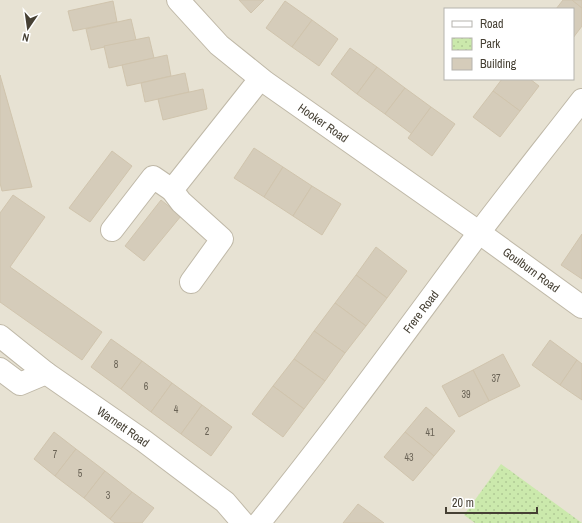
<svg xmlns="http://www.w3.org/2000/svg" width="582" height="523" font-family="'Archivo Narrow',sans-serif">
<defs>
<pattern id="park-dots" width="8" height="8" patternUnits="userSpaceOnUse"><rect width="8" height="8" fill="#cbe9ac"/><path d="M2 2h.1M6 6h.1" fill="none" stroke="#b0c995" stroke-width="1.8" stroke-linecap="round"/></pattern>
</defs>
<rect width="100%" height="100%" fill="#f3f0e5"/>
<path fill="#e7e2d3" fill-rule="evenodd" d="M0 0H582V523H0ZM445 9H573V79H445Z"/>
<polygon fill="url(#park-dots)" points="501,464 582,523 475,523 464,515"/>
<g fill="#d5ccba" stroke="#d0c4ad">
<polygon points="239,0 264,0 251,13"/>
<polygon points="563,0 572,0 582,8 582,26 573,38 573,9 556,9"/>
<polygon points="572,0 582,0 582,8"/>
<polygon points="113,1 117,22 73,31 68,11"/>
<polygon points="285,1 312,20 292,47 266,28"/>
<polygon points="131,19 136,40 91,50 86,29"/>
<polygon points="312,20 338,39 319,66 292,47"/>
<polygon points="149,37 154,58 109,68 104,46"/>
<polygon points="350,48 377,67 357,94 331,74"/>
<polygon points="167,55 171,76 127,86 122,65"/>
<polygon points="377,67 405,88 385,114 357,94"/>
<polygon points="185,73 189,92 145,102 141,83"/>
<polygon points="0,75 32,187 2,191 0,183"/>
<polygon points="502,79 530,79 539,86 520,111 493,91"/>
<polygon points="405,88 431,107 412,134 385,114"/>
<polygon points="203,89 207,109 163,120 158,99"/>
<polygon points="493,91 520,111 500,137 473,117"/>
<polygon points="431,107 455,124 432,156 408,138"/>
<polygon points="254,148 283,167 264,197 234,178"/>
<polygon points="112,151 132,166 90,222 69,208"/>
<polygon points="283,167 312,186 293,216 264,197"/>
<polygon points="312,186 341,204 322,235 293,216"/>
<polygon points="13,195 45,217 10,267 102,332 82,360 0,302 0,213"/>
<polygon points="161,200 181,216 144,261 125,246"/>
<polygon points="582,234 582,279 561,265"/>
<polygon points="376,247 407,271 387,298 356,275"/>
<polygon points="356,275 387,298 366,326 335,303"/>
<polygon points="335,303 366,326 345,353 314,331"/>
<polygon points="314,331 345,353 325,381 294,359"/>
<polygon points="111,339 142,361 121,389 91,367"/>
<polygon points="550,340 577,360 560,385 532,365"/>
<polygon points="503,354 520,386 489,401 473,370"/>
<polygon points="294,359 325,381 304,409 273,386"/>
<polygon points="577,360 582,364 582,400 560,385"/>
<polygon points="142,361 172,383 151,412 121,389"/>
<polygon points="473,370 489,401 459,417 442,386"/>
<polygon points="172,383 202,405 181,434 151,412"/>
<polygon points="273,386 304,409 283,437 252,414"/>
<polygon points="202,405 232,427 211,456 181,434"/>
<polygon points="426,407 455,431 434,456 405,432"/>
<polygon points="54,432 76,449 55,476 34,459"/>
<polygon points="405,432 434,456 413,481 384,457"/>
<polygon points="76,449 105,471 84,498 55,476"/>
<polygon points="105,471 132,492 110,519 84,498"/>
<polygon points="132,492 154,508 142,523 115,523 110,519"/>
<polygon points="358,504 384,523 343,523"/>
</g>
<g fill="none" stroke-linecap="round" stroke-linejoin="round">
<defs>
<g id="minor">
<polyline points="178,0 219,45 265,82 470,226 582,307"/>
<polyline points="112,230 153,177 172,190"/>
<polyline points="191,282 222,239 181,202 172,190 260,79"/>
<polyline points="0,336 46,373 144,441 225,502 243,523"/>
<polyline points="0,369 20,384 46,373"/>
<path d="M259 523C335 429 406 331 478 234 512 189 547 145 582 100"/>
</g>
</defs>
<use href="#minor" stroke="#bfb8a7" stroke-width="24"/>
<use href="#minor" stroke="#fff" stroke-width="22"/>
</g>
<g text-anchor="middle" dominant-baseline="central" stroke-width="4" stroke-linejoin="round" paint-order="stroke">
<g font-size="10" fill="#6a6356">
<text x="116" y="364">8</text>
<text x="496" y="378">37</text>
<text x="146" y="386">6</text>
<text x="466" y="394">39</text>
<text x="176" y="409">4</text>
<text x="207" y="431">2</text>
<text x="430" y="432">41</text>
<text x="55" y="454">7</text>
<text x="409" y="457">43</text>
<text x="80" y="473">5</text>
<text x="108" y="495">3</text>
</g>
<g font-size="12" fill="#464034" stroke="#fff">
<text transform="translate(323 123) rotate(35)">Hooker Road</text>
<text transform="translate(531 270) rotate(36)">Goulburn Road</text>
<text transform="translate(421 312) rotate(-53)">Frere Road</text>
<text transform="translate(123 427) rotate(35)">Warnett Road</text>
</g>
</g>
<rect x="444" y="8" width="130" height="72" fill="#ffffff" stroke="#b5b3ae"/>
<rect x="452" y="21" width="20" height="6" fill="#ffffff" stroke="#b5b3ae"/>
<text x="480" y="28" font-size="12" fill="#464034">Road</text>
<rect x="452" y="38" width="20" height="12" fill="url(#park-dots)" stroke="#b5b3ae"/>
<text x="480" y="48" font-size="12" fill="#464034">Park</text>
<rect x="452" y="58" width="20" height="12" fill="#d5ccba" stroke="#b5b3ae"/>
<text x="480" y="68" font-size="12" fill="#464034">Building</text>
<g transform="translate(28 28) rotate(193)" stroke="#ffffff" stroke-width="3" paint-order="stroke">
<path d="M0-3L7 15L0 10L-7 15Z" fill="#464034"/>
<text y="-6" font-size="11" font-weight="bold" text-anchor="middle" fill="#464034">N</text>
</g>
<path d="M446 507v6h91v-6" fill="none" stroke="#464034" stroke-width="2"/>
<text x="452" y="507" font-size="12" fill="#464034" stroke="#ffffff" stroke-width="3" paint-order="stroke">20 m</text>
</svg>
